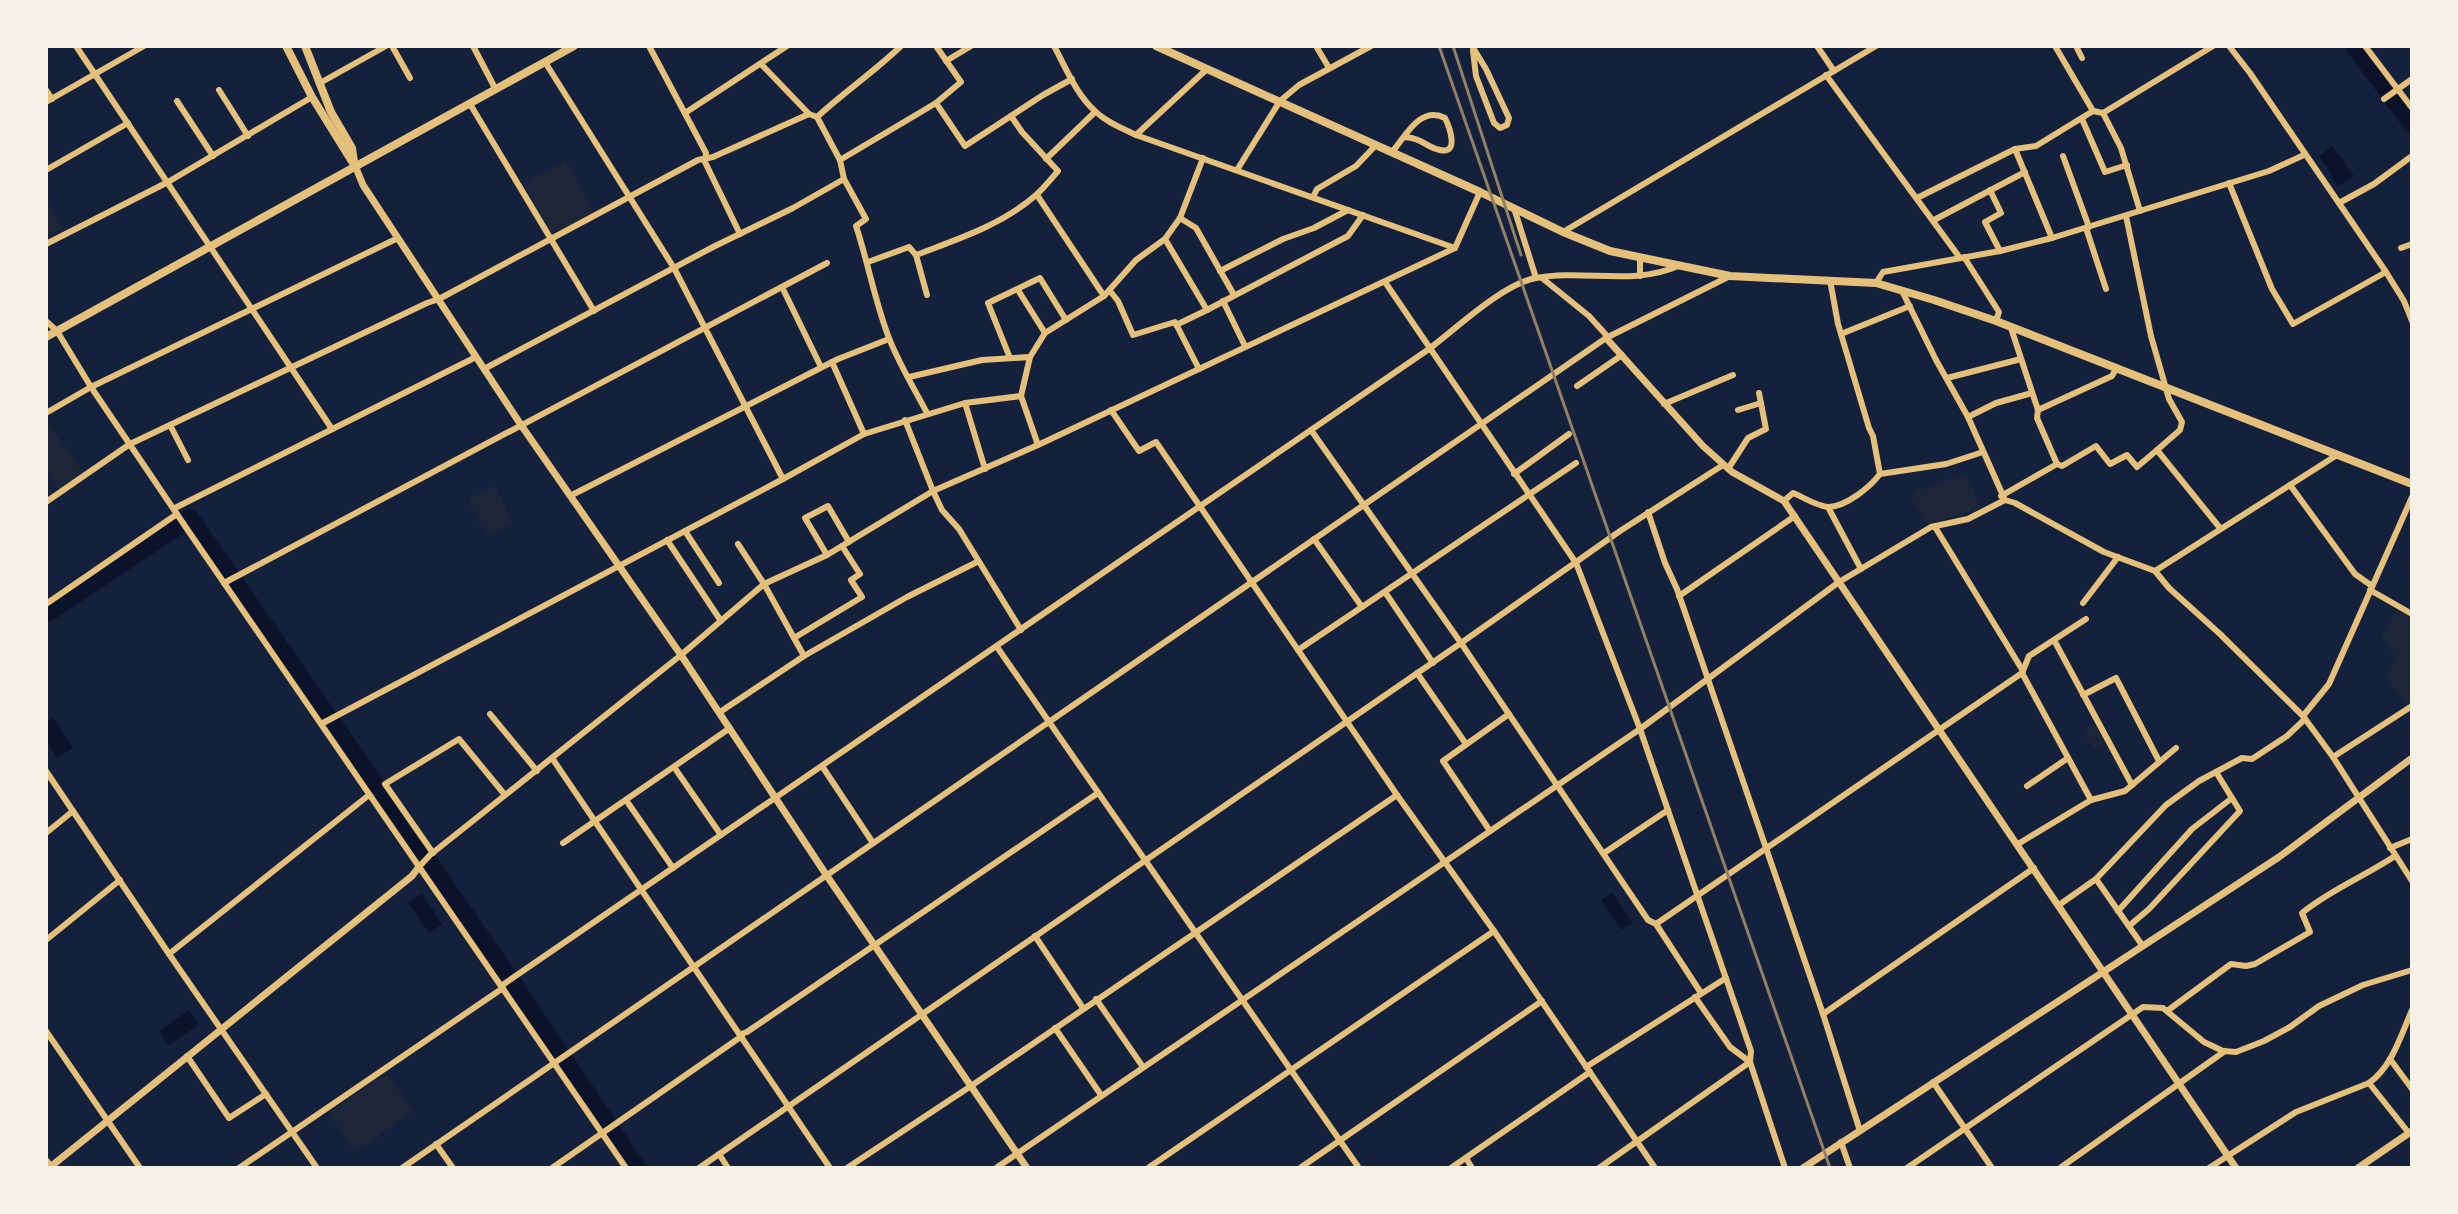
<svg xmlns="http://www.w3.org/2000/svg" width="2458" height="1214" font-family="Figtree,sans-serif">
<rect width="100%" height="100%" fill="#14213d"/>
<g fill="#1d2539">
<polygon points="565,160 595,211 556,234 550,231 523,184"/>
<polygon points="47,200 63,228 47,237 46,237"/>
<polygon points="46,420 84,473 58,490 47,473"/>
<polygon points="1966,474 1981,508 1927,525 1911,499 1914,497 1913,492"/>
<polygon points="495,486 513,524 487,537 468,499"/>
<polygon points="2397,608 2408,614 2411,619 2412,709 2409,711 2385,675 2395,657 2381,636"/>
<polygon points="2094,723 2105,743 2093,749 2083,730"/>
<polygon points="387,1073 414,1111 355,1152 328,1113"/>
</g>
<g fill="#0b132b">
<polygon points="2332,146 2354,176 2338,186 2330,176 2332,174 2319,156"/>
<polygon points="53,717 73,748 57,758 47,742 47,721"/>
<polygon points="422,893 442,924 429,933 408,903"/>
<polygon points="1612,893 1633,923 1621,930 1601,900"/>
<polygon points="189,1010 199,1025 169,1045 159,1031"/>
</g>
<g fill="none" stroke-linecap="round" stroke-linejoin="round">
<g stroke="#0b132b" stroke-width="18">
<polyline points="2354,46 2412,124"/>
<polyline points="46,614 190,518 510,979 637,1168"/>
</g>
<g stroke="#e5c07b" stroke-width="6">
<polyline points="76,46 332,429"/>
<polyline points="392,46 410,78"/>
<polyline points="473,46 496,90"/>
<polyline points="649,46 706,153 705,162 740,234"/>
<path d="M1054 46C1066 68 1076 94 1095 111 1106 122 1122 128 1136 135L1455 248"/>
<polyline points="1316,46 1329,68"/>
<polyline points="1472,46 1486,69 1509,118 1507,125 1500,128 1494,123 1476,76 1473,51"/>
<polyline points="1817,46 1834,71"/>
<polyline points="2055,46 2093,111"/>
<polyline points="2076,46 2082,58"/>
<polyline points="2229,46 2250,73 2386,272 2404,301 2412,321"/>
<polyline points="2365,46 2412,108"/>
<polyline points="946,61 971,46"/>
<polyline points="545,62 674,268 783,479"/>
<polyline points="761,64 809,114"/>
<polyline points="1826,75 1960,258"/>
<polyline points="320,83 386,46"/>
<polyline points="46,90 52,99"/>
<polyline points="219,90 248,136"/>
<polyline points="2384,99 2412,79"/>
<polyline points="177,101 213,156"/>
<polyline points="46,102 144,46"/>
<polyline points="936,103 965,146 1043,95 1072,79"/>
<polyline points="470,104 594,311"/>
<polyline points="685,113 787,46"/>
<polyline points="2103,113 2121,148 2140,211"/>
<path d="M817 117 840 160 844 179 866 219 856 226C868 262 875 302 889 338 899 364 914 388 927 413"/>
<polyline points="2082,119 2105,172 2127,165"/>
<polyline points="1136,135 1207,69"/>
<polyline points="2015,149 2052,238"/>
<path d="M1392 152C1405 137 1420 105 1445 118 1449 126 1460 155 1440 150 1425 147 1423 138 1404 137"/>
<polyline points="2063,156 2089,227"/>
<polyline points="1046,159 1095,112"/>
<polyline points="840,160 936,103 961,82 936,46"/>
<polyline points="46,170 128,123"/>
<polyline points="1237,170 1280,101 1299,85 1371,46"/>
<polyline points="2229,183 2272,289 2293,324 2386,272"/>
<polyline points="1990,190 2001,213 1985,222 2000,251"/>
<polyline points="1037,195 1104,296"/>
<polyline points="1313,197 1317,189 1356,166 1376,145"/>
<polyline points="1917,198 2015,149 2036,146 2093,111 2103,113 2213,46"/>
<polyline points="2339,203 2374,184 2412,156"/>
<polyline points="1514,208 1536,278"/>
<polyline points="2126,216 2151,336 2169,399 2182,422 2180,430 2157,450"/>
<polyline points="1180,218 1196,228 1234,295"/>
<polyline points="1934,220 2025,172"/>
<polyline points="2086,228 2106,289"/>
<polyline points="1563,232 1876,46"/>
<polyline points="1165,239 1207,310 1348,236 1363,215"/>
<polyline points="46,244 168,182 312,97"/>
<polyline points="2401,248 2412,244"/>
<polyline points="916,255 927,295"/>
<polyline points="1964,257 1999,312 1996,321"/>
<path d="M868 262 909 247 916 255C958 239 1002 225 1036 195 1044 188 1051 179 1058 171L1022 132 1011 116"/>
<polyline points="1220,271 1283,239 1314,228 1348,210"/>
<polyline points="1640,276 1640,258"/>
<polyline points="1542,278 1589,316 1608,337"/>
<polyline points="1385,282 1576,563 1640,729 1751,1051 1750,1062 1785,1168"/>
<polyline points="1876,283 1883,272 2000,251 2052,238 2269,171 2304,155"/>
<polyline points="782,287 821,367"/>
<polyline points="1018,290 1045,333"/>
<polyline points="1110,291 1118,301 1133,335 1175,322 1199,369"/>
<polyline points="1902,291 1936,360 1968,417 2005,500 2015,503 2104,552 2155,571 2169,588 2220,634 2303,716 2333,757 2412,881"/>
<polyline points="1223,301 1245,346"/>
<polyline points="46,321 57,331 91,387 187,529 626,1168"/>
<polyline points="1176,325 1207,310"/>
<polyline points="2011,328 2038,410 2037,418 2057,464"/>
<polyline points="1841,334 1910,306"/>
<polyline points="1010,358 988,303 1040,278 1066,320"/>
<polyline points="832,362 864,434"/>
<polyline points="484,369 713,247 793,208 844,179"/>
<polyline points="909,377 982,360 1030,357"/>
<polyline points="1947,378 2021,359"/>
<polyline points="1577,386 1622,355"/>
<polyline points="965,403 985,469"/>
<polyline points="1664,404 1733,375"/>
<polyline points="1111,410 1139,451 1156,442 1397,795 1494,931 1655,1168"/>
<polyline points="1738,410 1761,403"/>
<polyline points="2038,410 2112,376 2116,369"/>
<polyline points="46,413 91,387 398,238"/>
<polyline points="1968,417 1996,403 2032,393"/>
<polyline points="905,420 933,491 942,510 959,529 1021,630"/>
<polyline points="170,425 188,460"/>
<polyline points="1311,430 1461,643 1648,920 1656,924 1701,993"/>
<polyline points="1038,445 1021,396 1030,357 1045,333 1104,296 1136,260 1165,239 1180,218 1203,158"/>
<polyline points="1728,469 1748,438 1766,429 1759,393"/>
<polyline points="1514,474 1569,434"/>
<polyline points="1880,474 1946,464 1983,452"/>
<polyline points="2290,485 2355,574 2372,586"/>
<polyline points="570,496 838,359 889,339"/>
<polyline points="2001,496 2057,464 2062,466 2096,446 2110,464 2127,455 2137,467 2157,450 2220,528"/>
<path d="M1784 501 1793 493C1803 497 1819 507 1829 507 1847 506 1870 487 1880 474L1873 436 1869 428 1838 324 1830 280"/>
<path d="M46 502 130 444 427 303 439 299 698 160 713 157 809 114 817 117C844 92 874 72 901 46"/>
<polyline points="1828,507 1861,569"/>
<polyline points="175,508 476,357"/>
<polyline points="1648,512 1665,563 1677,589 1823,1014 1860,1131"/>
<polyline points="1935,527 2023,671"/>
<polyline points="685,531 719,583"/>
<polyline points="1314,539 1362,607"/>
<polyline points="667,540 721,621"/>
<polyline points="738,544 764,584 804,656"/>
<polyline points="827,555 805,518 828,506 849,542"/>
<polyline points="2155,571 2337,455"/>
<polyline points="224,583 827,263"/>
<polyline points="2370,590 2412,614"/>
<polyline points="1385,592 1433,663"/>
<polyline points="1679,596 1795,516"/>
<polyline points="2083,603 2118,557"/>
<polyline points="46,604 177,514"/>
<polyline points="794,638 862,597 851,580 860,574 842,546"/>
<polyline points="2054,640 2132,785"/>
<polyline points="997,647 1359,1168"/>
<polyline points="1298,650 1576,463"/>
<polyline points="1417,673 1466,744"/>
<polyline points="2022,673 2091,800"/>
<polyline points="2083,695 2116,678 2159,761"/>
<polyline points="720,712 804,656 907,597 977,562"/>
<polyline points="490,714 537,771"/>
<polyline points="2303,716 2329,684 2412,497"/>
<polyline points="321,724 783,479 864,434 965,403 1021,396"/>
<polyline points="2333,757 2412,706"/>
<polyline points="552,758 830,1168"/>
<polyline points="822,766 873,843"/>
<polyline points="674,767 721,835"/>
<polyline points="46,771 169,954 317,1168"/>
<polyline points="2027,786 2068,758"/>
<polyline points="626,800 673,868"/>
<polyline points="1490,831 1443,761 1509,714"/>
<polyline points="46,833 73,811"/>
<polyline points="563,843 730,728"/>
<polyline points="2018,844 2091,800 2125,791 2176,748"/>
<polyline points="2390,848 2412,839"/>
<polyline points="433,853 385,784 459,739 505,795"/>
<polyline points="1604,853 1668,810"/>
<polyline points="418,868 430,855 681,655 764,584 827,555 933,491 1038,445 1455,248 1480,192"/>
<polyline points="2096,879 2142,945"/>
<polyline points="2059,905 2096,879 2166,805 2199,781 2242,758 2252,759 2287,736 2305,719"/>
<polyline points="2118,911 2192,829 2232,798"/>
<polyline points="1656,924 2022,673 2029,656 2086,619"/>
<polyline points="2129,926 2149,909 2240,811 2216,772"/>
<polyline points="1035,936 1083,1008"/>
<polyline points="46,940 120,880"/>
<polyline points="169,954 369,795"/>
<path d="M501 986 1429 349C1458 327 1503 284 1536 278 1583 269 1633 286 1678 266"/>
<polyline points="1695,997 1730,1047 1750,1062"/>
<polyline points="1096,999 1143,1067"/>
<path d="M2167 1011 2231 964 2246 966 2255 964 2310 932 2302 913C2330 890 2365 876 2395 856"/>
<polyline points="1823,1014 2034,868"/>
<polyline points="1055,1028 1101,1095"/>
<polyline points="46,1031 140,1168"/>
<polyline points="741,1034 747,1032 1098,793"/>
<polyline points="187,1056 229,1118 266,1094"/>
<polyline points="2390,1059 2412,1089"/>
<polyline points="1586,1067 1726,978"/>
<polyline points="1933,1082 1992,1168"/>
<polyline points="2369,1083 2408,1132"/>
<polyline points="1841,1142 1850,1168"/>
<polyline points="436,1144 453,1168"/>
<polyline points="719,1154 728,1168"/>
<polyline points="1466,1158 1472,1168"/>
<polyline points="46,1160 51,1166"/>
<polyline points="239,1168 503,988"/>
<polyline points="402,1168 1606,338 1730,276"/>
<polyline points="552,1168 742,1036"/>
<polyline points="699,1168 1461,643 1620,531 1723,465"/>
<polyline points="847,1168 971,1086 1397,795"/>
<polyline points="996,1168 1640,729 1839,582 1931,527 1968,519 2005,500"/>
<polyline points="1148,1168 1494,931"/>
<polyline points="1300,1168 1542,1001"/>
<polyline points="1451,1168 1590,1072"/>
<polyline points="1599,1168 1750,1062"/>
<polyline points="1907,1168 2143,1007 2163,1008 2204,1042 2223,1051 2236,1052 2264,1041 2290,1027 2319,1006 2363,985 2412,970"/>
<polyline points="2060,1168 2225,1051"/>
<path d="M2209 1168 2296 1112 2369 1083C2392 1067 2401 1035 2412 1010"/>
</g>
<g stroke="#e5c07b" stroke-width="7">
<polyline points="356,168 363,185 521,425 681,655 827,876 1027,1168"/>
<polyline points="1606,338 1703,446 1732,472 1784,501 2236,1168"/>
<polyline points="49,1168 412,876 418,868"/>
<polyline points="1803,1168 2279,857 2412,758"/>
<polyline points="2358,1168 2412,1131"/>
</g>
<g stroke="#e5c07b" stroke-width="8">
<polyline points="286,46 312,97 356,168"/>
<polyline points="305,46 331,112 352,148 354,162"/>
<polyline points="1156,46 1480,192 1563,232 1610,251 1730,276 1876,283 1934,300 1996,321 2412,484"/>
<polyline points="46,337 574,46"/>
</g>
<g stroke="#918062" stroke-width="3">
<polyline points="1439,46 1830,1168"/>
<polyline points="1453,46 1521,255"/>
</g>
</g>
<rect width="2458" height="1214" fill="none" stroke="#f6f1e7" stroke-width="96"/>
</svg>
